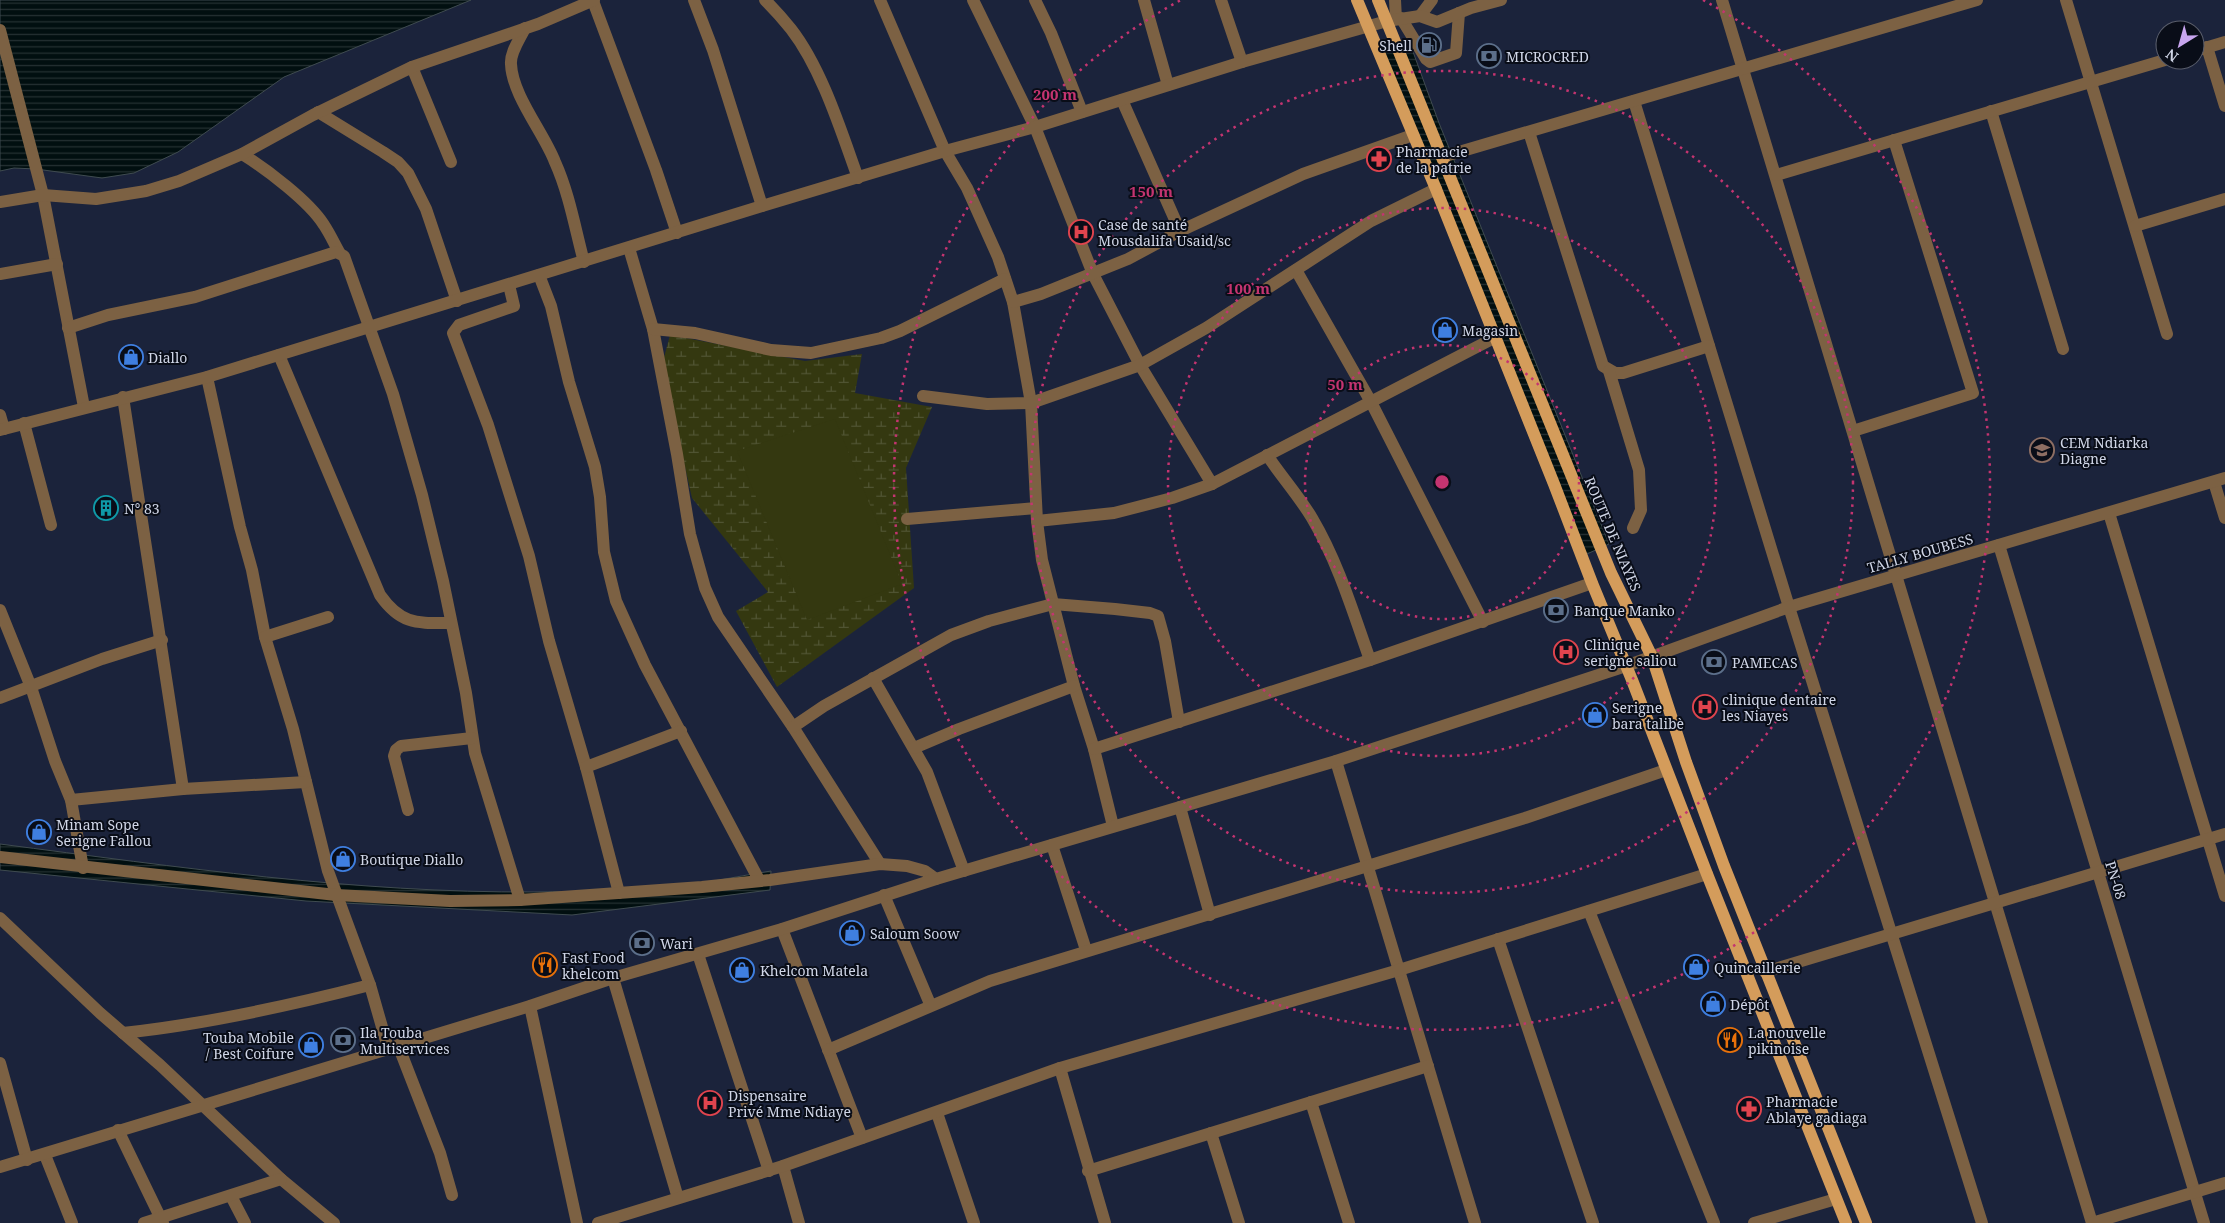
<svg xmlns="http://www.w3.org/2000/svg" width="2225" height="1223" font-family="'Noto Serif',serif">
<defs>
<pattern id="wetland-marsh" width="20" height="14" patternUnits="userSpaceOnUse" patternTransform="scale(1.25)"><rect width="20" height="14" fill="#343810"/><path d="M1 5h8M5 5V1M11 12h8M15 12V8" fill="none" stroke="#505433"/></pattern>
<pattern id="water-rules" width="6" height="5" patternUnits="userSpaceOnUse" patternTransform="scale(1.25)"><rect width="6" height="5" fill="#010f10"/><path d="M0 2.5h6" fill="none" stroke="#253133"/></pattern>
</defs>
<rect width="100%" height="100%" fill="#1b233b"/>
<polygon fill="url(#wetland-marsh)" points="670,335 805,361 862,354 855,393 932,407 906,468 914,588 777,687 736,611 768,592 692,498 662,365"/>
<polygon fill="#343810" points="835,419 902,584 807,620 737,451"/>
<g fill="url(#water-rules)" stroke="#3f4b50">
<polygon points="0,0 471,0 284,77 178,152 134,173 102,178 36,169 14,168 0,171"/>
<polygon points="1408,38 1439,123 1609,544 1578,558 1376,52"/>
<path d="M0 844C178 867 355 893 535 892 581 891 628 893 675 887 707 883 739 876 771 871L770 890 572 915 306 901 0 870Z"/>
</g>
<g fill="none" stroke-linecap="round" stroke-linejoin="round">
<g stroke="#7c6143" stroke-width="12">
<polyline points="694,0 713,50 762,206"/>
<path d="M765 0C774 9 783 19 791 29 822 69 841 131 858 178"/>
<polyline points="880,0 945,151 967,188 998,257 1013,302 1031,403 1037,521 1042,560 1074,686 1094,749 1113,826"/>
<polyline points="973,0 1035,127 1093,274 1140,365 1212,484"/>
<polyline points="1035,0 1051,33 1082,112"/>
<polyline points="1144,0 1168,85"/>
<polyline points="1221,0 1242,62"/>
<polyline points="1395,0 1396,19"/>
<polyline points="1722,0 2092,1223"/>
<polyline points="2066,0 2167,334"/>
<polyline points="593,1 656,170 677,233"/>
<polyline points="1420,16 1432,0"/>
<polyline points="1401,18 1426,59 1430,62 1456,53 1459,13"/>
<path d="M525 28C520 39 510 52 511 64 512 95 544 133 555 162 569 193 575 228 584 262"/>
<polyline points="0,30 43,195 84,407"/>
<polyline points="2207,47 2225,106"/>
<polyline points="2195,51 2225,42"/>
<polyline points="412,67 451,162"/>
<polyline points="1122,100 1180,231"/>
<polyline points="1634,101 1789,607 1982,1223"/>
<polyline points="1991,111 2063,349"/>
<polyline points="318,112 383,152 398,162 408,173 426,209 457,301"/>
<polyline points="1529,132 1603,366 1615,373 1623,373 1709,346"/>
<path d="M242 154C266 169 309 201 324 225 330 234 334 243 339 252"/>
<polyline points="1442,157 1977,0"/>
<polyline points="1776,175 2165,60"/>
<polyline points="0,202 43,195 96,199 146,191 179,181 242,154 313,115 412,67 538,24 594,0"/>
<polyline points="2135,226 2225,199"/>
<polyline points="629,248 653,329 677,454 690,534 705,588 718,617 793,727 880,864"/>
<polyline points="1296,270 1371,402 1483,622"/>
<polyline points="0,274 57,264"/>
<polyline points="539,275 551,306 569,382 595,467 600,497 604,552 616,601 645,665 759,880"/>
<polyline points="509,285 514,306 459,325 453,333 488,425 529,556 549,641 586,767 619,893"/>
<polyline points="1013,302 1041,294 1128,259 1180,231 1303,174 1413,135"/>
<polyline points="68,328 108,315 195,297 336,252 344,256 393,394 422,495 443,581 466,693 475,753 520,900"/>
<polyline points="653,329 695,333 771,350 811,353 881,338 900,331 1005,279"/>
<path d="M279 355 380 595C401 625 417 623 451 623"/>
<polyline points="1609,371 1639,470 1641,510 1633,528"/>
<polyline points="207,377 240,527 252,570 265,637 293,729 328,871 370,985 388,1048"/>
<polyline points="923,396 987,404 1031,403 1140,365 1206,328 1371,221 1436,189"/>
<polyline points="123,397 183,789"/>
<polyline points="0,415 4,429"/>
<polyline points="24,423 51,525"/>
<polyline points="0,430 207,377 762,206 945,151 1035,127 1242,62 1387,21 1420,16 1437,22 1471,8 1501,0"/>
<polyline points="1853,431 1973,393 1894,140"/>
<path d="M1267 455C1281 476 1299 496 1312 518 1338 562 1353 612 1370 660"/>
<polyline points="2214,482 2225,518"/>
<polyline points="2109,513 2225,896"/>
<polyline points="907,519 1036,508"/>
<polyline points="1037,521 1114,513 1172,498 1212,484 1496,337"/>
<polyline points="1999,545 2204,1223"/>
<polyline points="0,610 31,687 55,761 71,800 83,868"/>
<polyline points="265,637 328,617"/>
<polyline points="873,678 927,772 964,871"/>
<polyline points="0,698 102,659 162,640"/>
<polyline points="793,727 824,706 951,635 989,621 1053,604 1115,609 1150,613 1158,616 1165,641 1179,722"/>
<polyline points="914,748 959,729 1074,686"/>
<polyline points="1094,749 1370,660 1592,583"/>
<polyline points="1336,761 1475,1223"/>
<polyline points="586,767 681,731"/>
<polyline points="71,800 183,789 306,782"/>
<polyline points="1180,807 1210,915"/>
<polyline points="408,810 394,756 396,750 401,746 472,738"/>
<polyline points="1052,845 1086,950"/>
<polyline points="0,857 336,895 450,901 520,900 702,887 770,880 880,864 907,866 925,871 936,879"/>
<polyline points="884,895 930,1004"/>
<polyline points="1589,911 1714,1223"/>
<polyline points="0,918 100,1013 160,1065 281,1179 334,1223"/>
<polyline points="782,929 862,1138"/>
<polyline points="1498,939 1593,1223"/>
<polyline points="698,954 769,1171"/>
<polyline points="1765,972 2225,834"/>
<polyline points="613,978 678,1198"/>
<polyline points="530,1006 577,1223"/>
<path d="M123 1033C207 1024 288 1006 370 985"/>
<polyline points="398,1045 440,1153 452,1195"/>
<polyline points="828,1050 990,981 1525,818 1666,770"/>
<polyline points="0,1063 27,1160"/>
<polyline points="1060,1068 1105,1223"/>
<polyline points="1311,1102 1349,1223"/>
<polyline points="937,1113 974,1223"/>
<polyline points="118,1130 163,1223"/>
<polyline points="1211,1133 1239,1223"/>
<polyline points="45,1155 72,1223"/>
<polyline points="783,1166 799,1223"/>
<polyline points="0,1167 530,1006 613,978 782,929 936,879 1336,761 1626,666 1789,607 2225,478"/>
<polyline points="1088,1171 1428,1066"/>
<polyline points="231,1196 245,1223"/>
<polyline points="144,1223 281,1179"/>
<polyline points="598,1223 783,1166 1060,1068 1399,970 1707,874"/>
<polyline points="1754,1223 1836,1199"/>
<polyline points="2092,1223 2225,1183"/>
</g>
<g stroke="#d49c5b" stroke-width="12">
<polyline points="1357,0 1436,189 1554,484 1592,583 1632,680 1707,874 1846,1223"/>
<polyline points="1378,0 1611,573 1652,657 1686,762 1724,866 1866,1223"/>
</g>
</g>
<g fill="none" stroke="#c43470" stroke-width="2.5" stroke-dasharray="2.5 5">
<circle cx="1442" cy="482" r="137"/>
<circle cx="1442" cy="482" r="274"/>
<circle cx="1442" cy="482" r="411"/>
<path d="M1703 0A548 548 0 1 1 1181 0"/>
</g>
<defs>
<symbol id="fuel-ring" viewBox="-11 -11 22 22"><circle r="9.5" fill="#090d18" stroke="#5c6f8a" stroke-width="1.5"/><path d="M-5.5-6h7V0h2V4h1.3V-2.5L3-4.5l.8-.8L6-3V5H2.5V1h-1V6h-7ZM-4.2-4.7v3.2H.2V-4.7Z" fill="#5c6f8a"/></symbol>
<symbol id="bank-ring" viewBox="-11 -11 22 22"><circle r="9.5" fill="#090d18" stroke="#5c6f8a" stroke-width="1.5"/><path d="M-6-4H6V4H-6ZM0-2.3a2.3 2.3 0 1 0 0 4.6a2.3 2.3 0 1 0 0-4.6Z" fill="#5c6f8a"/></symbol>
<symbol id="pharmacy-ring" viewBox="-11 -11 22 22"><circle r="9.5" fill="#090d18" stroke="#e0444e" stroke-width="1.5"/><path d="M-2-6h4v4h4v4h-4v4h-4v-4h-4v-4h4Z" fill="#e0444e"/></symbol>
<symbol id="hospital-ring" viewBox="-11 -11 22 22"><circle r="9.5" fill="#090d18" stroke="#e0444e" stroke-width="1.5"/><path d="M-5-5h3v3.5h4V-5h3V5h-3V1.5h-4V5h-3Z" fill="#e0444e"/></symbol>
<symbol id="shop-ring" viewBox="-11 -11 22 22"><circle r="9.5" fill="#090d18" stroke="#3f7fe0" stroke-width="1.5"/><path d="M-5-2.5h2.3a2.7 3.5 0 0 1 5.4 0H5L5.5 6h-11ZM-1.5-2.5h3a1.5 2.3 0 0 0-3 0Z" fill="#3f7fe0"/></symbol>
<symbol id="school-ring" viewBox="-11 -11 22 22"><circle r="9.5" fill="#090d18" stroke="#8d6e63" stroke-width="1.5"/><path d="M0-5L7-2L0 1L-7-2ZM-4 1L0 2.5L4 1V4Q0 6-4 4Z" fill="#8d6e63"/></symbol>
<symbol id="building-ring" viewBox="-11 -11 22 22"><circle r="9.5" fill="#090d18" stroke="#0f9aa8" stroke-width="1.5"/><path d="M-4-6H4V6H1V3H-1V6H-4ZM-2.5-4.3h1.7v1.8h-1.7ZM.8-4.3h1.7v1.8H.8ZM-2.5-1h1.7V.8h-1.7ZM.8-1h1.7V.8H.8Z" fill="#0f9aa8"/></symbol>
<symbol id="restaurant-ring" viewBox="-11 -11 22 22"><circle r="9.5" fill="#090d18" stroke="#e8710a" stroke-width="1.5"/><path d="M-5-6h1v4h1v-4h1v4h1v-4h1v5L-1.5 .5V6h-2V.5L-5-1ZM5-6V6H3V1.5H1.5Q1.5-4 5-6Z" fill="#e8710a"/></symbol>
</defs>
<g fill-rule="evenodd">
<use href="#fuel-ring" x="1415" y="31" width="28" height="28"/>
<use href="#bank-ring" x="1475" y="42" width="28" height="28"/>
<use href="#pharmacy-ring" x="1365" y="145" width="28" height="28"/>
<use href="#hospital-ring" x="1067" y="218" width="28" height="28"/>
<use href="#shop-ring" x="1431" y="316" width="28" height="28"/>
<use href="#shop-ring" x="117" y="343" width="28" height="28"/>
<use href="#school-ring" x="2028" y="436" width="28" height="28"/>
<use href="#building-ring" x="92" y="494" width="28" height="28"/>
<use href="#bank-ring" x="1542" y="596" width="28" height="28"/>
<use href="#hospital-ring" x="1552" y="638" width="28" height="28"/>
<use href="#bank-ring" x="1700" y="648" width="28" height="28"/>
<use href="#hospital-ring" x="1691" y="693" width="28" height="28"/>
<use href="#shop-ring" x="1581" y="701" width="28" height="28"/>
<use href="#shop-ring" x="25" y="818" width="28" height="28"/>
<use href="#shop-ring" x="329" y="845" width="28" height="28"/>
<use href="#shop-ring" x="838" y="919" width="28" height="28"/>
<use href="#bank-ring" x="628" y="929" width="28" height="28"/>
<use href="#restaurant-ring" x="531" y="951" width="28" height="28"/>
<use href="#shop-ring" x="1682" y="953" width="28" height="28"/>
<use href="#shop-ring" x="728" y="956" width="28" height="28"/>
<use href="#shop-ring" x="1699" y="990" width="28" height="28"/>
<use href="#bank-ring" x="329" y="1026" width="28" height="28"/>
<use href="#restaurant-ring" x="1716" y="1026" width="28" height="28"/>
<use href="#shop-ring" x="297" y="1031" width="28" height="28"/>
<use href="#hospital-ring" x="696" y="1089" width="28" height="28"/>
<use href="#pharmacy-ring" x="1735" y="1095" width="28" height="28"/>
</g>
<g text-anchor="middle" dominant-baseline="central" stroke-width="4" stroke-linejoin="round" paint-order="stroke">
<g font-size="14" fill="#d0d6e7" stroke="#090d18" text-anchor="start">
<text x="1412" y="45" text-anchor="end">Shell</text>
<text x="1506" y="56">MICROCRED</text>
<text x="1396" y="151">Pharmacie<tspan x="1396" dy="16">de la patrie</tspan></text>
<text x="1098" y="224">Case de santé<tspan x="1098" dy="16">Mousdalifa Usaid/sc</tspan></text>
<text x="1462" y="330">Magasin</text>
<text x="148" y="357">Diallo</text>
<text x="2060" y="442">CEM Ndiarka<tspan x="2060" dy="16">Diagne</tspan></text>
<text x="124" y="508">N° 83</text>
<text x="1574" y="610">Banque Manko</text>
<text x="1584" y="644">Clinique<tspan x="1584" dy="16">serigne saliou</tspan></text>
<text x="1732" y="662">PAMECAS</text>
<text x="1722" y="699">clinique dentaire<tspan x="1722" dy="16">les Niayes</tspan></text>
<text x="1612" y="707">Serigne<tspan x="1612" dy="16">bara talibè</tspan></text>
<text x="56" y="824">Minam Sope<tspan x="56" dy="16">Serigne Fallou</tspan></text>
<text x="360" y="859">Boutique Diallo</text>
<text x="870" y="933">Saloum Soow</text>
<text x="660" y="943">Wari</text>
<text x="562" y="957">Fast Food<tspan x="562" dy="16">khelcom</tspan></text>
<text x="1714" y="967">Quincaillerie</text>
<text x="760" y="970">Khelcom Matela</text>
<text x="1730" y="1004">Dépôt</text>
<text x="360" y="1032">Ila Touba<tspan x="360" dy="16">Multiservices</tspan></text>
<text x="1748" y="1032">La nouvelle<tspan x="1748" dy="16">pikinoise</tspan></text>
<text x="294" y="1037" text-anchor="end">Touba Mobile<tspan x="294" dy="16">/ Best Coifure</tspan></text>
<text x="728" y="1095">Dispensaire<tspan x="728" dy="16">Privé Mme Ndiaye</tspan></text>
<text x="1766" y="1101">Pharmacie<tspan x="1766" dy="16">Ablaye gadiaga</tspan></text>
</g>
<g font-size="14" fill="#d0d6e7" stroke="#090d18">
<text transform="translate(1613 534) rotate(67)">ROUTE DE NIAYES</text>
<text transform="translate(1920 553) rotate(-16)">TALLY BOUBESS</text>
<text transform="translate(2116 880) rotate(73)">PN-08</text>
</g>
</g>
<circle cx="1442" cy="482" r="8" fill="#c43470" stroke="#090d18" stroke-width="2.5"/>
<g font-size="15" text-anchor="middle" font-weight="bold" fill="#c43470" stroke="#090d18" stroke-width="4" stroke-linejoin="round" paint-order="stroke">
<text x="1055" y="100">200 m</text>
<text x="1151" y="197">150 m</text>
<text x="1248" y="294">100 m</text>
<text x="1345" y="390">50 m</text>
</g>
<g transform="translate(2180 45) rotate(217)"><circle r="24" fill="#090d18" stroke="#595d6b"/>
<path d="M0-4L9 19L0 12L-9 19Z" fill="#c8a6ef"/>
<text y="-8" font-size="14" font-weight="bold" text-anchor="middle" fill="#d0d6e7">N</text>
</g>
</svg>
